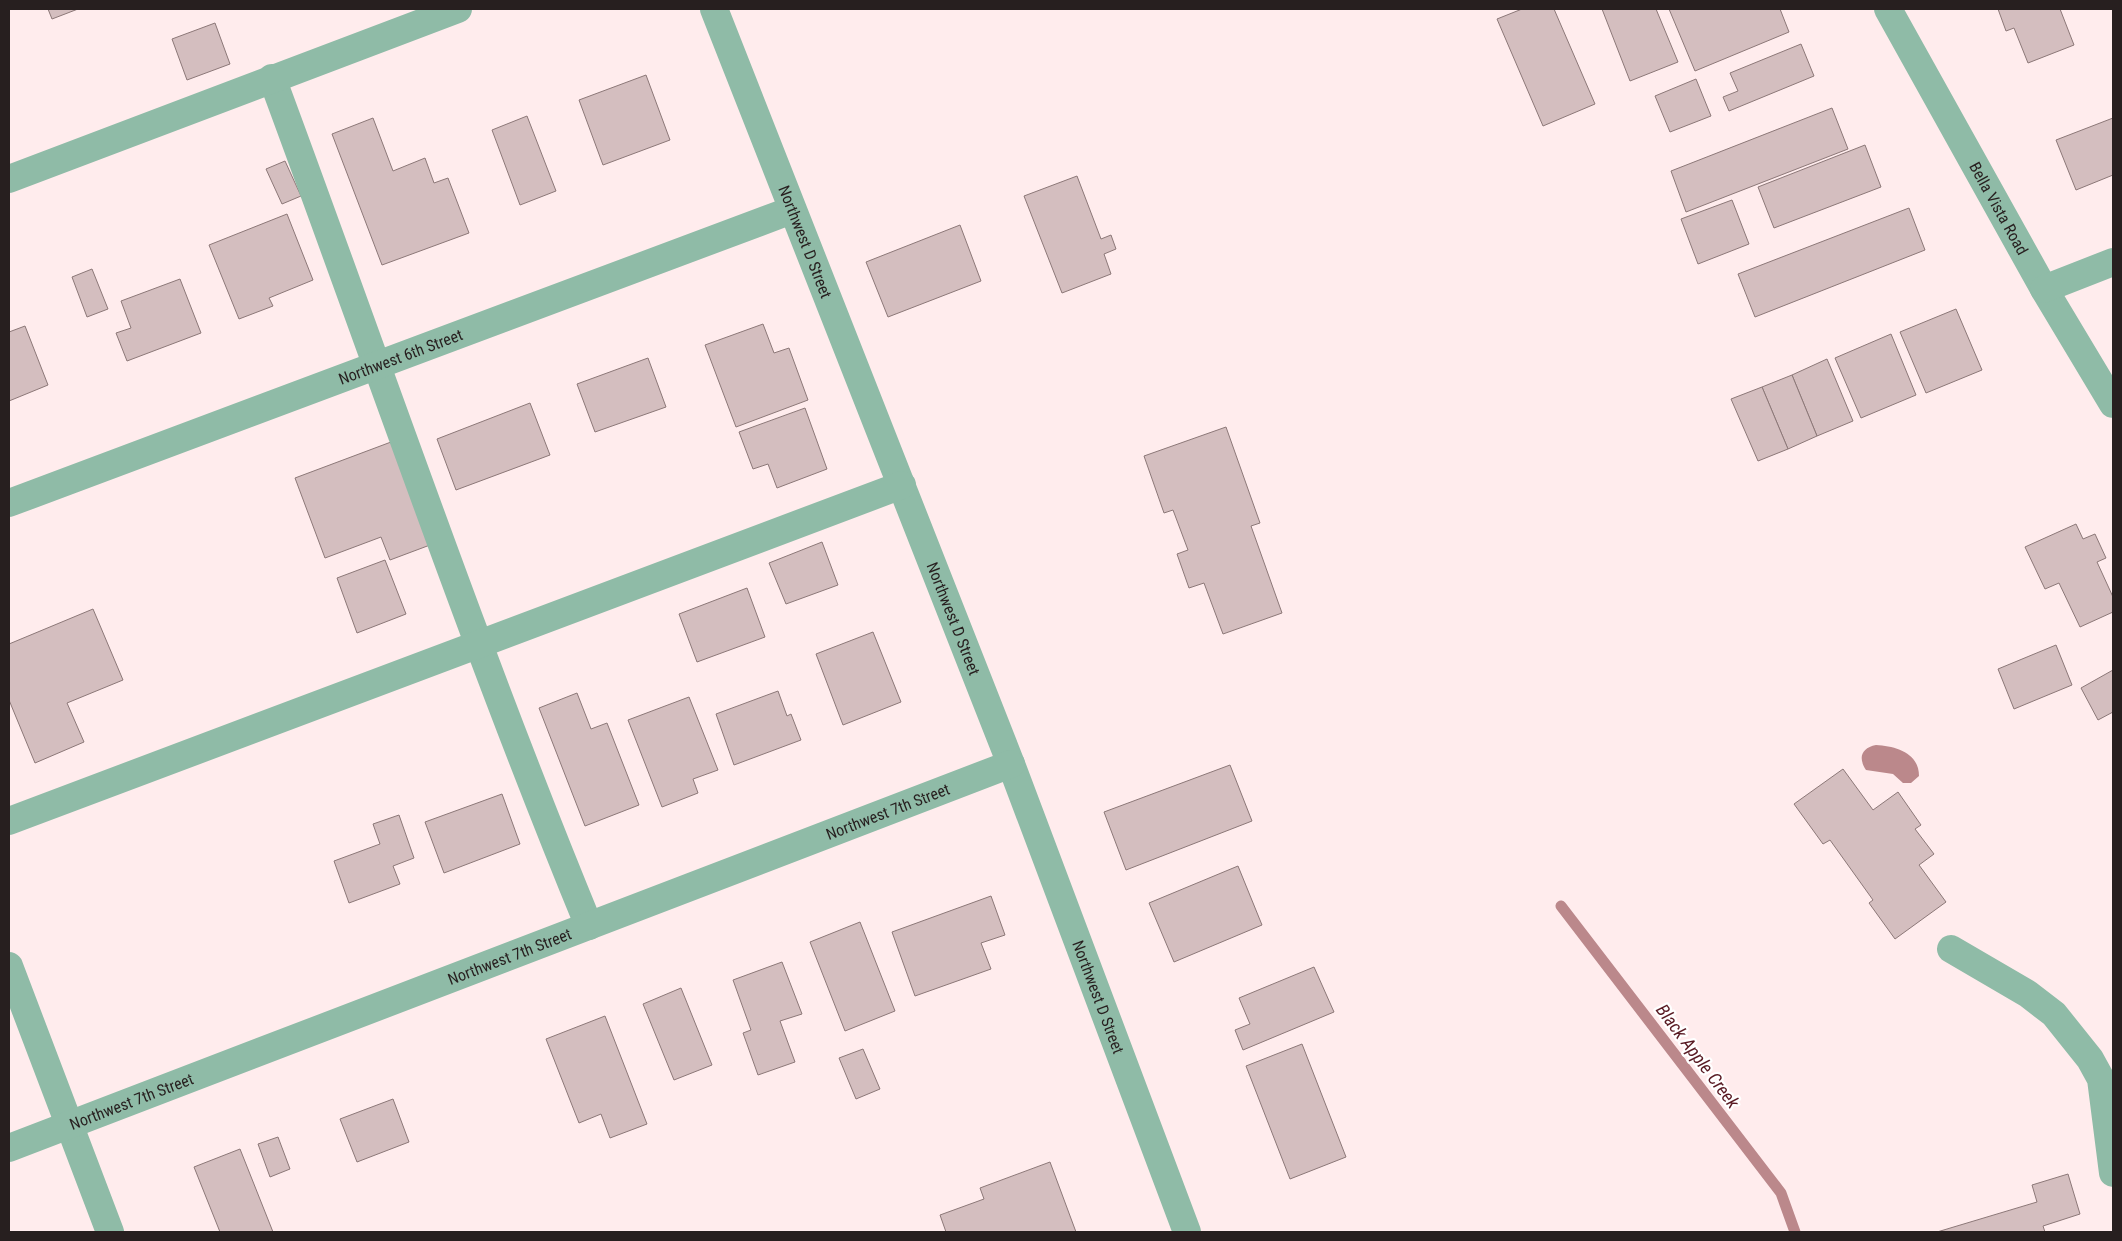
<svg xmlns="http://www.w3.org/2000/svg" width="2122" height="1241" font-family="'Roboto Condensed',sans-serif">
<rect width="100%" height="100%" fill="#ffeced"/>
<path fill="#bb888b" d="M1876 745C1896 746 1919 753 1919 776L1911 783H1903L1893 774 1866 770C1858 758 1861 748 1876 745Z"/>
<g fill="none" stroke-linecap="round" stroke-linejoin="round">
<polyline stroke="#bb888b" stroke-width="11" points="1561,906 1781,1193 1795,1232"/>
</g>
<g fill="#d4bebf" stroke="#8c7878">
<polygon points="48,9 78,9 52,19"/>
<polygon points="1522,9 1554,9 1595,104 1543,126 1497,19"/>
<polygon points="1602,9 1656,9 1678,62 1630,81"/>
<polygon points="1669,9 1780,9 1789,32 1695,71"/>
<polygon points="1998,9 2060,9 2074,45 2028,63 2014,28 2006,31"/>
<polygon points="215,23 230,64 187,80 172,39"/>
<polygon points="1801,44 1814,76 1729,111 1723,97 1738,91 1730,73"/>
<polygon points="646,75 670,140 603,165 579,100"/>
<polygon points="1696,79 1711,116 1670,132 1655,96"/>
<polygon points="1832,108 1848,149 1686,212 1671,171"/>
<polygon points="527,116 556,191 520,205 492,130"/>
<polygon points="373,118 393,171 425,158 434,183 448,178 469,233 382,265 332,134"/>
<polygon points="2113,118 2113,175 2076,190 2056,140"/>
<polygon points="1865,145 1881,187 1774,228 1758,187"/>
<polygon points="285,161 301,196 282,204 266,169"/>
<polygon points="1077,176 1101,239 1111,235 1116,249 1104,254 1111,274 1062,293 1024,196"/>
<polygon points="1732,200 1749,244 1698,264 1681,219"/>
<polygon points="1909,208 1925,250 1755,317 1738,274"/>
<polygon points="287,214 313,280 269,298 273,306 239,319 209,245"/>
<polygon points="960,225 981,281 888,317 866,262"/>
<polygon points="92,269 108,309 87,317 72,277"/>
<polygon points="180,279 201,333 127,361 116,333 131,328 121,301"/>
<polygon points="1956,309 1982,370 1926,393 1900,332"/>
<polygon points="763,324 774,353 789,348 808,400 736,427 705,345"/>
<polygon points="25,326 48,385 9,401 9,332"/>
<polygon points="1891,334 1916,395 1861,418 1835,358"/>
<polygon points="648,358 666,407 595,432 577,384"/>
<polygon points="1827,359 1853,421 1817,436 1792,375"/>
<polygon points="1792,375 1817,436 1788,449 1762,387"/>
<polygon points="1762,387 1788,449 1758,461 1731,399"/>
<polygon points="530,403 550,455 456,490 437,439"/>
<polygon points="805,408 827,469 777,488 768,464 753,469 739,432"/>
<polygon points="1226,427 1260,523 1251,526 1282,613 1223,634 1204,583 1189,588 1177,554 1188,550 1173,510 1164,513 1144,456"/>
<polygon points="391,442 430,545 390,560 381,537 325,558 295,478"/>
<polygon points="2076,524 2083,539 2095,534 2106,558 2097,562 2113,597 2113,612 2080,627 2059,583 2045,589 2025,547"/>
<polygon points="822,542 838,585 786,604 769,563"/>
<polygon points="385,560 406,614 357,633 337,578"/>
<polygon points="747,588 765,637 697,662 679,614"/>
<polygon points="93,609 123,680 67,703 84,742 35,763 9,700 9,644"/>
<polygon points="873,632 901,702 843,725 816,654"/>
<polygon points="2056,645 2072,685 2014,709 1998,669"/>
<polygon points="2113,670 2113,712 2098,720 2081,688"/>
<polygon points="778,691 787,716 791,714 801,740 734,765 716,714"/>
<polygon points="577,693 591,729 607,723 639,805 585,826 539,708"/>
<polygon points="689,697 718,770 693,779 698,793 662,807 628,720"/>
<polygon points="1230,765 1252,821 1126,870 1104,812"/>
<polygon points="1843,769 1873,810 1898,792 1921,825 1915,829 1934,854 1919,865 1946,902 1895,939 1869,903 1873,900 1830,840 1823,844 1794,804"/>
<polygon points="502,794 520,844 444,873 425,822"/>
<polygon points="399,815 414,858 393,866 400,884 349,903 334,861 380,844 373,824"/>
<polygon points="1238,866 1262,925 1174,962 1149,903"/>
<polygon points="991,896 1005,935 981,943 991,969 915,996 892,932"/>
<polygon points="860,922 895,1011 845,1031 810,942"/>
<polygon points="782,962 802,1014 780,1021 795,1062 758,1075 743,1033 751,1030 733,980"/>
<polygon points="1314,967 1334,1012 1243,1050 1235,1030 1250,1024 1239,998"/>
<polygon points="681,988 712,1065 674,1080 643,1004"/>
<polygon points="605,1016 647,1124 610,1138 601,1114 579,1123 546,1039"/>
<polygon points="1302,1044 1346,1157 1290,1179 1246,1066"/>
<polygon points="863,1049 880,1089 856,1099 839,1058"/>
<polygon points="393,1099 409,1142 357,1162 340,1119"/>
<polygon points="278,1137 290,1169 270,1177 258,1144"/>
<polygon points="240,1149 273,1232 220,1232 194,1167"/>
<polygon points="1050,1162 1076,1232 946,1232 940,1215 984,1199 980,1188"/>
<polygon points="2068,1174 2080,1214 2043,1226 2045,1232 1937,1232 2037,1202 2032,1185"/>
</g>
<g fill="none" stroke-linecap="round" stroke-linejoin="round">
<g stroke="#8fbba7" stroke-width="28">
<path id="s1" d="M714 9 1011 764 1187 1232"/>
<path id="s2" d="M1888 9 2044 289 2113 404"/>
<path d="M272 78C377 361 474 647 589 926"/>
<polyline points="9,179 458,9"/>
<polyline points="2044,289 2113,262"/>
<path id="s3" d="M9 503 792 210"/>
<polyline points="9,821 902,485"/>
<polyline points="1951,949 2028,994 2054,1014 2090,1059 2101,1079 2113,1173"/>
<polyline points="9,966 110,1232"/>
<path id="s4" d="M9 1148 1011 764"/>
</g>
</g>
<g text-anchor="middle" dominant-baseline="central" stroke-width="4.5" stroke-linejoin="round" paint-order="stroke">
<g font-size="16" fill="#271f1f" stroke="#fff">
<text stroke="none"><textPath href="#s2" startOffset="228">Bella Vista Road</textPath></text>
<text stroke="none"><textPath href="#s1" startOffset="250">Northwest D Street</textPath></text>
<text stroke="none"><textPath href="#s3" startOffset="418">Northwest 6th Street</textPath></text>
<text stroke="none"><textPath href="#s1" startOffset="655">Northwest D Street</textPath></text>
<text stroke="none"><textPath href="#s4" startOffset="941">Northwest 7th Street</textPath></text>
<text stroke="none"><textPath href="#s4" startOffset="536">Northwest 7th Street</textPath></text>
<text stroke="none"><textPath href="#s1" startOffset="1060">Northwest D Street</textPath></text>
<text stroke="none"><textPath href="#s4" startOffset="131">Northwest 7th Street</textPath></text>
</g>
<g font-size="18" font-style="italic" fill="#581922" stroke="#fff">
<text transform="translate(1698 1056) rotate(53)">Black Apple Creek</text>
</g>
</g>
<rect width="2122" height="1241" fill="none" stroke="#271f1f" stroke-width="20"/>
</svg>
